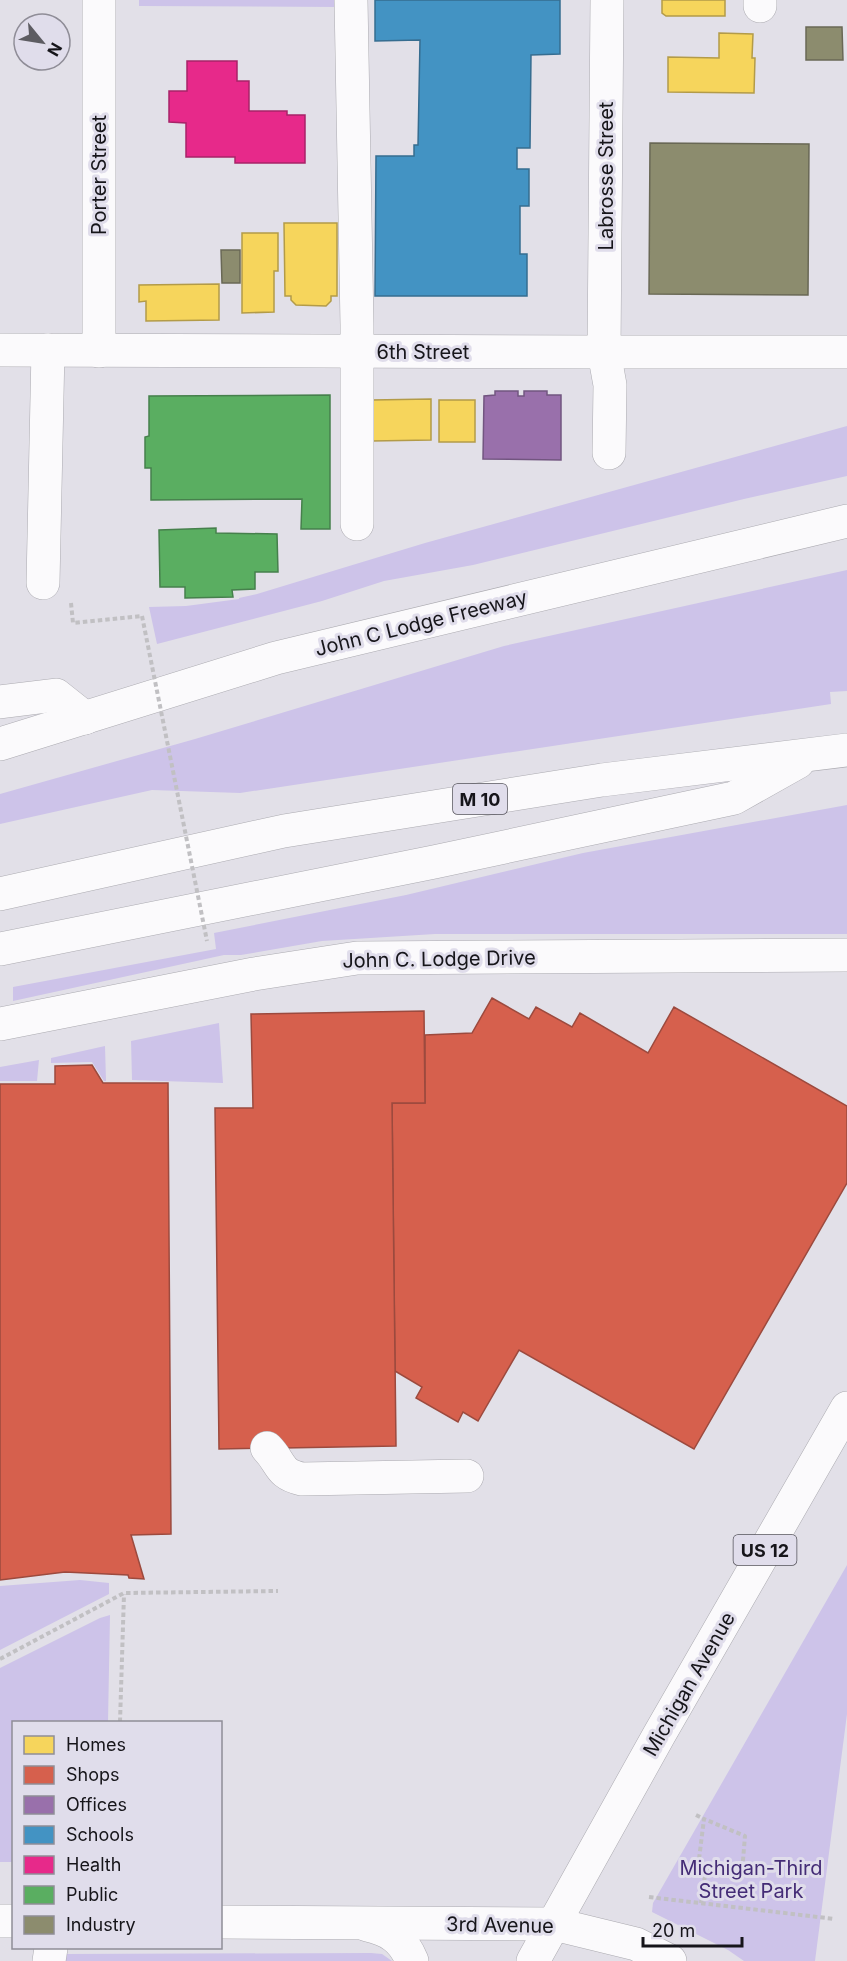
<svg xmlns="http://www.w3.org/2000/svg" width="847" height="1961" font-family="Inter,sans-serif">
<rect width="100%" height="100%" fill="#e2e0e8"/>
<g fill="#cdc3e9">
<polygon points="139,0 338,0 338,7 139,6"/>
<polygon points="847,426 847,476 744,499 473,565 384,581 322,601 157,644 149,607 186,606 239,599 239,598 257,594 425,543"/>
<polygon points="847,570 847,691 830,692 831,704 240,793 152,790 0,824 0,794 195,739 504,646"/>
<polygon points="847,805 847,934 435,934 322,941 241,955 224,955 13,1001 13,987 216,949 214,933 406,895 583,853"/>
<polygon points="219,1023 223,1083 132,1080 131,1041"/>
<polygon points="105,1046 106,1081 104,1081 92,1062 51,1063 51,1058"/>
<polygon points="39,1060 37,1081 0,1081 0,1067"/>
<polygon points="847,1565 847,1714 815,1961 744,1961 728,1950 652,1912 653,1903"/>
<polygon points="80,1580 109,1583 109,1594 0,1650 0,1586"/>
<polygon points="110,1615 108,1722 14,1722 13,1862 0,1862 0,1668 100,1618"/>
<polygon points="371,1953 382,1954 392,1961 63,1961 64,1954"/>
</g>
<g fill="#f6d55c" stroke="#b39b48" stroke-width="1.5">
<polygon points="662,0 725,0 725,16 666,16 662,13"/>
<polygon points="719,33 753,34 752,58 755,58 754,93 668,92 668,57 719,58"/>
<polygon points="284,223 337,223 337,296 331,296 331,301 326,306 296,305 291,300 291,296 285,296"/>
<polygon points="242,233 278,233 278,271 274,271 274,312 242,313"/>
<polygon points="219,284 219,320 146,321 146,301 139,302 139,285"/>
<polygon points="431,399 431,440 372,441 372,400"/>
<rect x="439" y="400" width="36" height="42"/>
</g>
<g fill="#d6604d" stroke="#9c4a3e" stroke-width="1.5">
<polygon points="492,998 529,1019 536,1007 572,1027 580,1013 648,1053 674,1007 847,1106 847,1183 694,1449 519,1350 478,1421 463,1412 458,1422 416,1398 422,1387 395,1371 392,1103 425,1103 425,1035 472,1033"/>
<polygon points="424,1011 425,1103 392,1103 396,1446 219,1449 215,1108 253,1108 251,1014"/>
<polygon points="92,1065 103,1083 168,1083 171,1534 131,1535 144,1579 129,1578 128,1575 65,1572 0,1580 0,1084 55,1084 55,1066"/>
</g>
<polygon fill="#9970ab" stroke="#725580" stroke-width="1.5" points="495,391 518,391 518,396 524,396 524,391 547,391 547,395 561,395 561,460 483,459 484,396 495,395"/>
<polygon fill="#4393c3" stroke="#366d90" stroke-width="1.5" points="375,0 560,0 560,54 531,55 530,148 517,148 517,169 529,169 529,206 520,206 520,254 527,254 527,296 375,296 376,156 414,156 414,145 418,145 420,40 375,41"/>
<polygon fill="#e7298a" stroke="#a82368" stroke-width="1.5" points="187,61 237,61 237,81 249,81 249,111 287,111 287,115 305,115 305,163 235,163 235,157 186,157 186,123 169,122 169,91 187,91"/>
<g fill="#5aae61" stroke="#46804c" stroke-width="1.5">
<polygon points="330,395 330,529 301,529 302,499 151,500 151,468 145,468 145,437 149,436 149,396"/>
<polygon points="216,528 216,533 277,534 278,572 255,572 255,589 232,590 233,597 185,598 185,587 160,587 159,530"/>
</g>
<g fill="#8c8c6e" stroke="#696855" stroke-width="1.5">
<polygon points="806,27 842,27 843,60 806,60"/>
<polygon points="650,143 809,144 808,295 649,294"/>
<polygon points="221,250 240,250 240,283 222,283"/>
</g>
<g fill="none" stroke-linecap="round" stroke-linejoin="round">
<defs>
<g id="minor">
<polyline points="99,0 99,351"/>
<polyline points="351,0 357,325 357,524"/>
<polyline points="607,0 604,352 610,385 609,453"/>
<polyline points="760,0 760,6"/>
<polyline points="0,350 604,352 847,352"/>
<polyline points="43,583 48,350"/>
<polyline points="0,1024 254,974 357,958 847,955"/>
<path d="M267 1448C282 1463 278 1474 302 1479L467 1476"/>
<polyline points="0,1921 14,1921"/>
<polyline points="220,1922 554,1924 636,1944 670,1961"/>
<path d="M367 1925C390 1930 403 1939 412 1961"/>
<polyline points="49,1961 51,1948"/>
</g>
<polyline id="major" points="533,1961 659,1735 847,1408"/>
<g id="highway">
<polyline points="0,702 56,695 85,718"/>
<polyline points="0,744 276,658 847,521"/>
<polyline points="0,894 284,831 602,780 847,750"/>
<polyline points="0,949 434,862 734,798 798,762"/>
</g>
</defs>
<use href="#minor" stroke="#abaab0" stroke-width="34"/>
<use href="#major" stroke="#abaab0" stroke-width="34"/>
<use href="#highway" stroke="#abaab0" stroke-width="34"/>
<g stroke="#c1c0c3" stroke-width="4" stroke-dasharray="4.5 3" stroke-linecap="butt">
<polyline points="71,603 73,623 142,616"/>
<polyline points="0,1659 124,1593 278,1591"/>
<polyline points="120,1722 124,1594"/>
<polyline points="696,1815 704,1819"/>
<polyline points="649,1897 835,1919"/>
<polyline points="701,1903 706,1868 742,1872 745,1836 704,1819 698,1867 706,1868"/>
</g>
<use href="#minor" stroke="#fbfafc" stroke-width="33"/>
<use href="#major" stroke="#fbfafc" stroke-width="33"/>
<use href="#highway" stroke="#fbfafc" stroke-width="33"/>
<polyline stroke="#c1c0c3" stroke-width="4" stroke-dasharray="4.5 3" stroke-linecap="butt" points="142,616 207,941"/>
</g>
<g text-anchor="middle" dominant-baseline="central" stroke-width="6" stroke-linejoin="round" paint-order="stroke">
<g fill="#e0ddeb" stroke="#535159" stroke-width="1.5">
<rect x="453" y="784" width="54" height="30" rx="4.5"/>
<rect x="733.5" y="1535" width="63" height="30" rx="4.5"/>
</g>
<g font-size="18" font-weight="bold" fill="#16151a">
<text x="480" y="799">M 10</text>
<text x="765" y="1550">US 12</text>
</g>
<g font-size="20" fill="#16151a" stroke="#e0ddeb">
<text transform="translate(99 175) rotate(-90)">Porter Street</text>
<text transform="translate(606 176) rotate(-90)">Labrosse Street</text>
<text x="423" y="352">6th Street</text>
<text transform="translate(421 623) rotate(-14)">John C Lodge Freeway</text>
<text transform="translate(439 959) rotate(-1)">John C. Lodge Drive</text>
<text transform="translate(689 1684) rotate(-60)">Michigan Avenue</text>
<text transform="translate(500 1925) rotate(1)">3rd Avenue</text>
</g>
<g font-size="20" fill="#442c76" stroke="#e0ddeb">
<text x="751" y="1868">Michigan-Third<tspan x="751" dy="23">Street Park</tspan></text>
</g>
</g>
<rect x="12" y="1721" width="210" height="228" fill="#e0ddeb" stroke="#8f8d97" stroke-width="1.5"/>
<rect x="24" y="1736" width="30" height="18" fill="#f6d55c" stroke="#8f8d97" stroke-width="1.5"/>
<text x="66" y="1751" font-size="18" fill="#16151a">Homes</text>
<rect x="24" y="1766" width="30" height="18" fill="#d6604d" stroke="#8f8d97" stroke-width="1.5"/>
<text x="66" y="1781" font-size="18" fill="#16151a">Shops</text>
<rect x="24" y="1796" width="30" height="18" fill="#9970ab" stroke="#8f8d97" stroke-width="1.5"/>
<text x="66" y="1811" font-size="18" fill="#16151a">Offices</text>
<rect x="24" y="1826" width="30" height="18" fill="#4393c3" stroke="#8f8d97" stroke-width="1.5"/>
<text x="66" y="1841" font-size="18" fill="#16151a">Schools</text>
<rect x="24" y="1856" width="30" height="18" fill="#e7298a" stroke="#8f8d97" stroke-width="1.5"/>
<text x="66" y="1871" font-size="18" fill="#16151a">Health</text>
<rect x="24" y="1886" width="30" height="18" fill="#5aae61" stroke="#8f8d97" stroke-width="1.5"/>
<text x="66" y="1901" font-size="18" fill="#16151a">Public</text>
<rect x="24" y="1916" width="30" height="18" fill="#8c8c6e" stroke="#8f8d97" stroke-width="1.5"/>
<text x="66" y="1931" font-size="18" fill="#16151a">Industry</text>
<g transform="translate(42 42) rotate(120)"><circle r="28" fill="#e0ddeb" stroke="#8f8d97" stroke-width="1.5"/>
<path d="M0-4.5L10 22L0 15L-10 22Z" fill="#5d5c62"/>
<text y="-9" font-size="16" font-weight="bold" text-anchor="middle" fill="#16151a">N</text>
</g>
<path d="M643 1937v9h99v-9" fill="none" stroke="#16151a" stroke-width="3"/>
<text x="652" y="1937" font-size="18" fill="#16151a" stroke="#e0ddeb" stroke-width="4.5" paint-order="stroke">20 m</text>
</svg>
